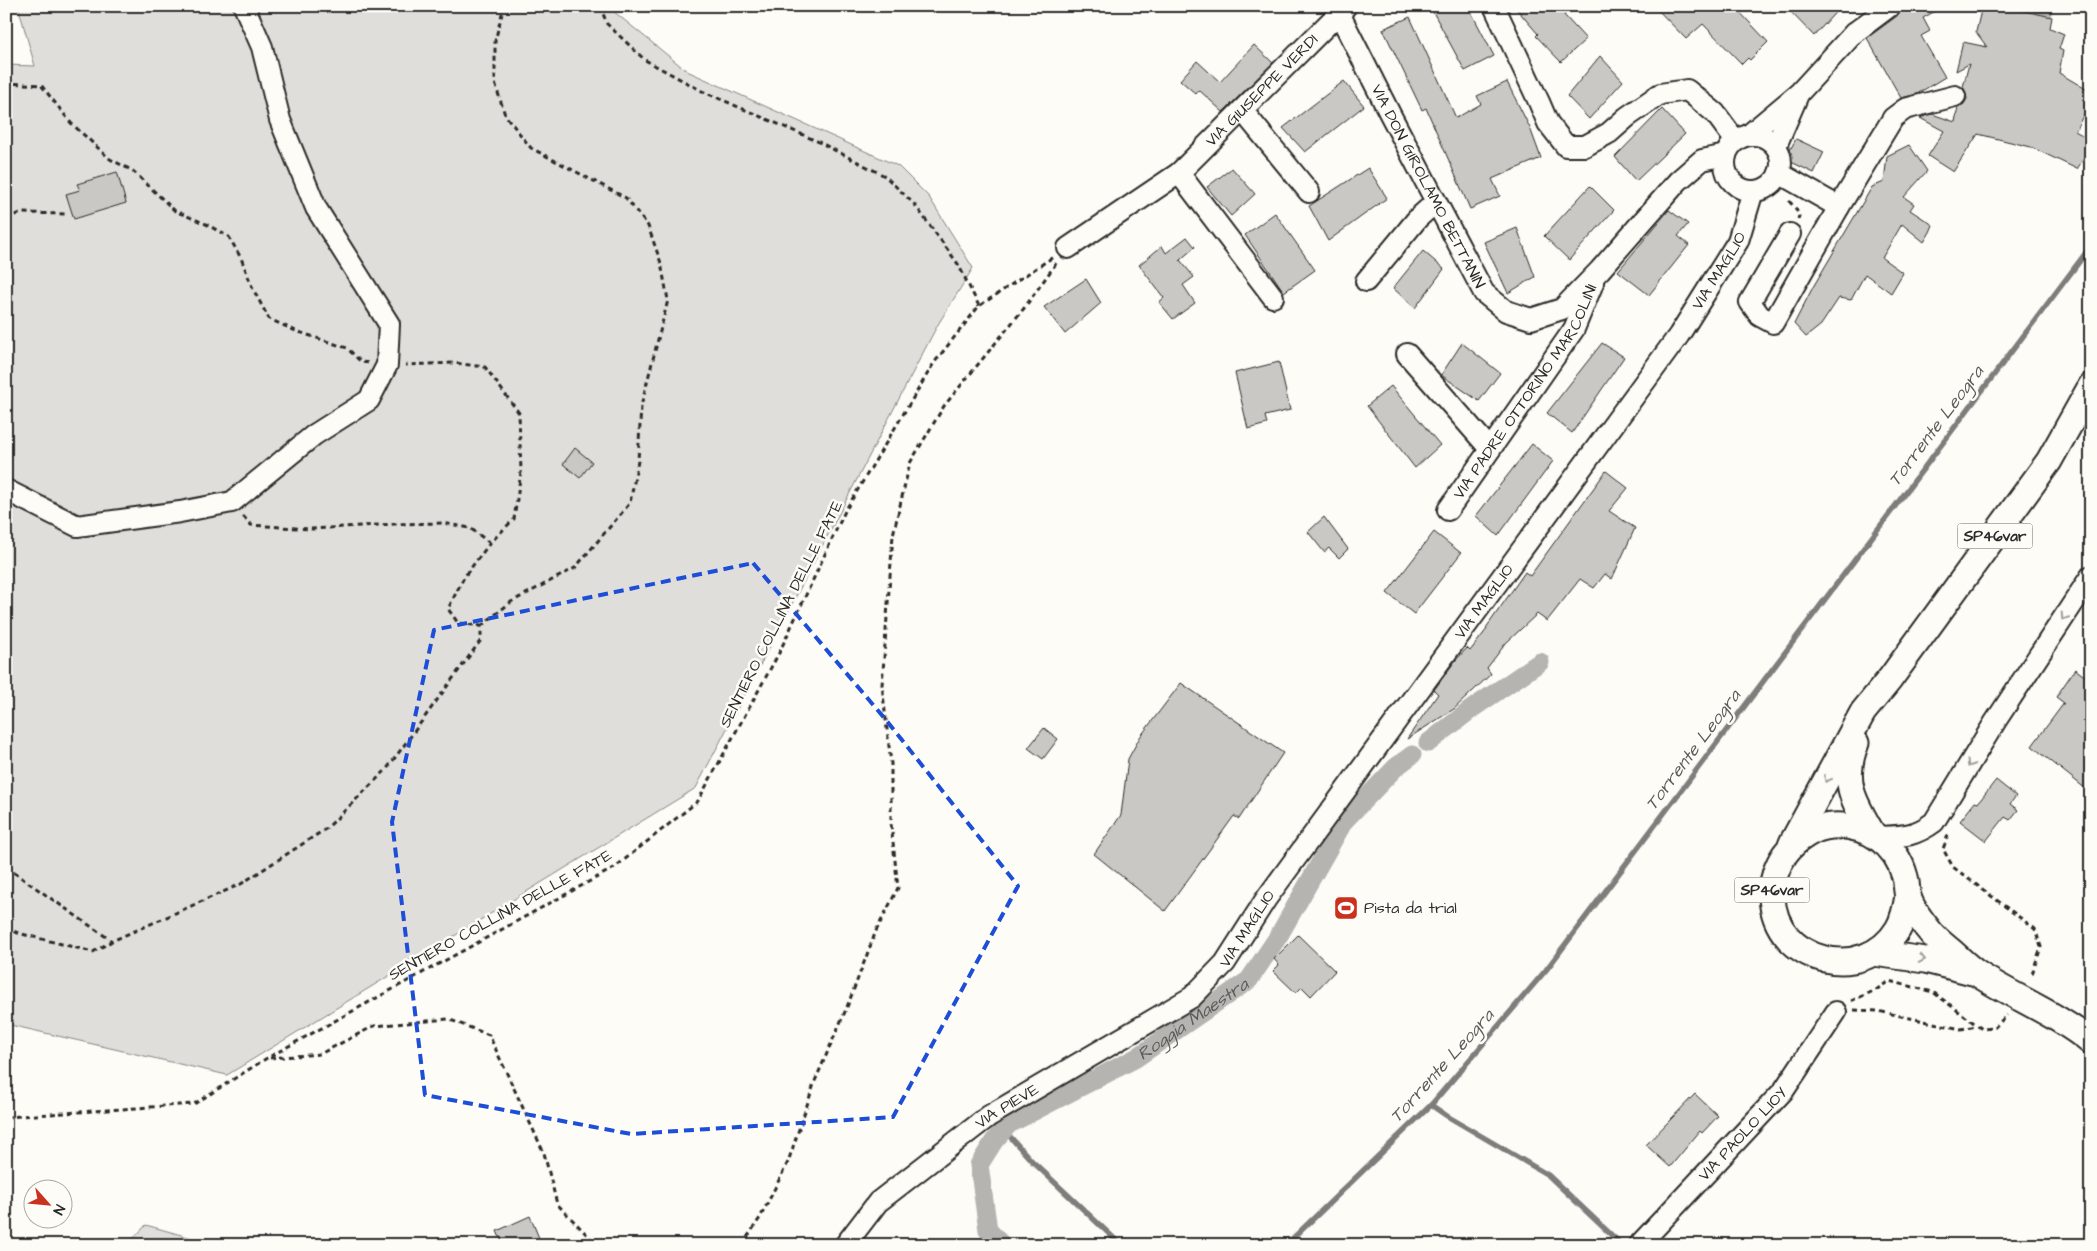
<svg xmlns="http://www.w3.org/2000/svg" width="2097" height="1251" font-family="'Architects Daughter',sans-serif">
<rect width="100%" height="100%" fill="#fdfcf7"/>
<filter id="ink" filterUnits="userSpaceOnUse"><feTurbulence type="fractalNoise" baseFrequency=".02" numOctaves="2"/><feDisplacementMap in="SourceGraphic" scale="10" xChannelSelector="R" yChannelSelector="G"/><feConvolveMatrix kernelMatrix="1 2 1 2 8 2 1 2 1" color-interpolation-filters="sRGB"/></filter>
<g filter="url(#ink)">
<g fill="#dfdeda" stroke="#858482">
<polygon points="18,6 607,6 687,71 898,166 929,197 973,268 937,326 696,788 227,1075 6,1024 6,65 35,66"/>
<polygon points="146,1225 192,1238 194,1245 127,1245"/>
</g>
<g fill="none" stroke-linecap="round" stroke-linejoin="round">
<g stroke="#7e7d7b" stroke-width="5.5">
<polyline points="1431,1105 1447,1116 1548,1175 1622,1245"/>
<polyline points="1004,1130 1032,1161 1121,1245"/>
<polyline points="1286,1245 1431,1105 1546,970 2091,246"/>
</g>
<g stroke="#b5b4b1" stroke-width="19">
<polyline points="2042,6 2043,10"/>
<polyline points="1428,743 1473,708 1540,662"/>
<path id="s1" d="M1002 1245 988 1230 979 1165 994 1141 1009 1124 1136 1058 1249 980 1278 937 1344 821 1396 767 1412 755"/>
</g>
</g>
<g fill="#c9c8c4" stroke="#2b2b2b">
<polygon points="1445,6 1468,6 1494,56 1465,71 1433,12"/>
<polygon points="1514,6 1574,6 1564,15 1586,39 1561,62 1536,36 1538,34"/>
<polygon points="1654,6 1734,6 1768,42 1750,60 1748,58 1742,64 1703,24 1686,39"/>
<polygon points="1785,6 1841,6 1814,36"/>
<polygon points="1902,6 1944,6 1923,18 1930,31 1921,36 1945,77 1917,94 1901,98 1867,38 1897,16"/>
<polygon points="1982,6 2001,6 2052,17 2050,28 2064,34 2059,49 2063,51 2059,73 2091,92 2091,101 2075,131 2091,140 2091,148 2077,169 2031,147 1978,134 1953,172 1928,156 1944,131 1920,118 1932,114 1955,122 1958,107 1964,104 1967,99 1966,93 1963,87 1969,64 1956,71 1963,42 1987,47 1976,32"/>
<polygon points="1410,17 1456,118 1481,104 1477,96 1507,82 1530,128 1541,158 1492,179 1500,196 1470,209 1426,108 1422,110 1383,29"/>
<polygon points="1254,45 1273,63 1223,112 1199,90 1196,94 1180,80 1197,61 1220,82"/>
<polygon points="1600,56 1623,81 1589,119 1567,96"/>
<polygon points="1344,81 1364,106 1305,152 1283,128"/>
<polygon points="1662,109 1685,134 1636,181 1615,157"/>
<polygon points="1796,139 1824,152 1814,173 1785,159"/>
<polygon points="1909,145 1927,171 1904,197 1914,204 1910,210 1933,225 1930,232 1924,242 1902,224 1882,258 1903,273 1891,293 1865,274 1851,300 1839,298 1821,325 1806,337 1794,324 1813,287 1872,187 1884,182 1887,156"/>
<polygon points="1232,168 1255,194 1231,216 1207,187"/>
<polygon points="1368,168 1387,198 1328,241 1309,206"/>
<polygon points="117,172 126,203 74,219 66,194 80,190 77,184"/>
<polygon points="1590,186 1614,210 1569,260 1544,236"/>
<polygon points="1669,210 1688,224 1678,236 1689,245 1649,295 1618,271"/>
<polygon points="1275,213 1315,270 1284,292 1245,235"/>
<polygon points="1517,228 1535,277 1508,293 1484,242"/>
<polygon points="1187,237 1195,247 1180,260 1194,277 1183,285 1195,303 1173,319 1159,302 1164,298 1139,265 1162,246 1166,253"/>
<polygon points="1423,251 1444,269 1415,308 1393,288"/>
<polygon points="1086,279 1101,303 1065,334 1044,307"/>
<polygon points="1462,343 1500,373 1479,401 1441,375"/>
<polygon points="1602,343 1624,357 1572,433 1547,413"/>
<polygon points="1279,362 1290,410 1265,416 1267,424 1248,429 1235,373"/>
<polygon points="1391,386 1440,445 1415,468 1367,406"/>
<polygon points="1532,444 1553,461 1498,536 1476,516"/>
<polygon points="575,448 592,462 580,478 563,464"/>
<polygon points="1606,471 1628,488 1609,511 1635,528 1612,579 1605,574 1594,588 1580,579 1547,621 1537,614 1506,643 1487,668 1491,674 1454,709 1407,739 1438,694 1434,690 1455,661 1467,648 1470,651 1487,629 1486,628 1525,572 1530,576"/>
<polygon points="1324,517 1348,549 1339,558 1329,548 1324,552 1308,532"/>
<polygon points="1434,532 1461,553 1414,614 1387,593"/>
<polygon points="2075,669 2091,681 2091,793 2032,746 2064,703 2056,697"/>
<polygon points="1181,683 1283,753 1239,819 1234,816 1165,911 1094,854 1121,815 1128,759 1140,737"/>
<polygon points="1044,728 1058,739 1043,759 1028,748"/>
<polygon points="1996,780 2016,796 2010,804 2018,810 2010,820 2005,817 1986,841 1960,821 1975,802 1978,803"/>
<polygon points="1298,935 1335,971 1311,996 1302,987 1296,993 1273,971 1279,965 1274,959"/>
<polygon points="1695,1094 1718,1116 1702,1133 1700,1131 1670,1167 1646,1145"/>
<polygon points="530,1216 539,1238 532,1241 534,1245 503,1245 497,1231"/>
</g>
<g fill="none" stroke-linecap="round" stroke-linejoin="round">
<defs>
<g id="minor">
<polyline points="1494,6 1539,102 1548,123 1566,146 1585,146 1609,133 1627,117 1660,94 1687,90 1715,113 1735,140"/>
<path id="s2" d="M1339 13 1390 114 1484 293 1506 311 1531 319 1562 309 1600 270 1678 181 1702 160 1726 155"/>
<polyline points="1242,110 1309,192"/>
<polyline points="1750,134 1799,93 1854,33 1890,6"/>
<circle cx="1753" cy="163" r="28"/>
<polyline points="1776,146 1797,97"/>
<polyline points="1179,173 1273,297"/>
<polyline points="1779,173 1839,207 1893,118 1905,109 1955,96"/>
<polyline points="1790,234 1750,302 1760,316 1773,323 1839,207"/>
<path id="s3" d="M1068 248 1179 173 1346 6"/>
<polyline points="1366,281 1418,218 1436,202"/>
<polyline points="1407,354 1490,449"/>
<polyline points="6,490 77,526 180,512 232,502 314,435 369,400 387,365 389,324 316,208 280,120 262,47 244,6"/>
<path id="s4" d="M1448 510 1574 329 1593 283"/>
<path d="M1878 837C1902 836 1914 837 1934 822L1995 722 2091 576"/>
<path id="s5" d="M845 1245 878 1202 989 1116 1192 997 1225 963 1266 899 1679 335 1738 241 1753 191"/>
<path id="s6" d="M1639 1245 1784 1090 1836 1012"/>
</g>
<g id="major">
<path d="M1856 743C1841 780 1853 801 1872 833"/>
<polyline points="1792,843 1863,712 1890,679 2049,461 2091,386"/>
<path d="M1908 896C1906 908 1904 919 1898 929 1864 985 1774 963 1772 896 1772 880 1776 867 1785 854 1795 840 1814 827 1832 826 1867 824 1896 843 1905 877 1907 883 1906 890 1908 896 1911 909 1924 924 1932 934 1938 941 1945 946 1952 952 1960 959 1969 968 1978 974 2015 998 2057 1014 2091 1042"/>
<polyline points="1874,953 1925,960 1972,972"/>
</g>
</defs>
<use href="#minor" stroke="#2b2b2b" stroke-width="24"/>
<use href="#major" stroke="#2b2b2b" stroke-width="29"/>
<g stroke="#2b2b2b" stroke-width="3" stroke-dasharray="5 4" stroke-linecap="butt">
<polyline points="600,6 607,24 645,60 704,92 817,141 885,176 915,205 958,264 979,306"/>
<polyline points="6,83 41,85 71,123 110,159 133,171 175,211 206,224 229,237 241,258 253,289 269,319 296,331 347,348 361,362 369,363"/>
<polyline points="1789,201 1796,209 1799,216 1798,219"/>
<polyline points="6,217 23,213 65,214"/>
<polyline points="243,516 251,525 311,529 394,524 443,523 470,528 490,543"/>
<polyline points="481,626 511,602 575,568 630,503 638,461 641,406 668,300 661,263 648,226 626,198 531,148 505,115 495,83 495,41 504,6"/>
<polyline points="1948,835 1943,849 1953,867 2035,929 2041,947 2032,974"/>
<polyline points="6,867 112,941"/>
<polyline points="6,928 18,933 93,952 112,941 241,884 327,828 386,770 481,640 481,626 458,623 448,609 464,577 490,543 514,519 521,472 519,413 485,367 454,363 405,365"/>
<polyline points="1851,1001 1876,990 1889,981 1933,992 1982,1029 1994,1028 2007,1015"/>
<polyline points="1854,1010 1878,1011 1961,1029 1976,1026"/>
<polyline points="270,1058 320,1054 374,1026 448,1019 489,1035 544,1153 557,1204 597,1245"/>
<polyline points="6,1117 194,1104 267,1058 614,868 698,801 779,653 845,511 934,363 979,306 1053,257"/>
<polyline points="742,1245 760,1218 788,1162 815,1081 847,1007 876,931 898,888 891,824 891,764 882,685 893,535 910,463 944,406 1025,307 1057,262"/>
</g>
<use href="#minor" stroke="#fdfcf7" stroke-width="20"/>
<use href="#major" stroke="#fdfcf7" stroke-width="25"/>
</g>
<defs><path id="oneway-chevron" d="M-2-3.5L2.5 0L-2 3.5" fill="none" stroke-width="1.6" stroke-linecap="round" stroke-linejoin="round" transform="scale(1.25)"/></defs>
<g stroke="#9e9e9b">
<use href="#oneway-chevron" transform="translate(2064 617) rotate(123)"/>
<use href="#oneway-chevron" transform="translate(1970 764) rotate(122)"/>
<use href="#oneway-chevron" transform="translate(1827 779) rotate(118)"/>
<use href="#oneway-chevron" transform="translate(1922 959) rotate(11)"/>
</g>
</g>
<path fill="none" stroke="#1d4ed8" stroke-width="4" stroke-dasharray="10 6" stroke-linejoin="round" d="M753 563 886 720 1018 886 893 1117 631 1134 425 1095 392 822 434 630Z"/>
<defs>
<symbol id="stadium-square" viewBox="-11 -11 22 22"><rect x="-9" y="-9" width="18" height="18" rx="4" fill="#c8321e" stroke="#fdfcf7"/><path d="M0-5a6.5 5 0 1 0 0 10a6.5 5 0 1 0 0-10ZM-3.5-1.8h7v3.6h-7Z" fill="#fff"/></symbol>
</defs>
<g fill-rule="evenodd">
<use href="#stadium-square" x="1332" y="894" width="28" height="28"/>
</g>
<g text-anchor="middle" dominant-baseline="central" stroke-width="5" stroke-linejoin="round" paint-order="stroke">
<g fill="#fdfcf7" stroke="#6a6a68" stroke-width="1">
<rect x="1957.5" y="523.5" width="75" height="25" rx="4"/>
<rect x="1734.5" y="877.5" width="75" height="25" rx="4"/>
</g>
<g font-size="15" font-weight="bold" fill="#2b2b2b">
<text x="1995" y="536">SP46var</text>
<text x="1772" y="890">SP46var</text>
</g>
<g font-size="16" fill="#2b2b2b" stroke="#fdfcf7">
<text stroke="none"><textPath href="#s3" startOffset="251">VIA GIUSEPPE VERDI</textPath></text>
<text stroke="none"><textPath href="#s2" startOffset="195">VIA DON GIROLAMO BETTANIN</textPath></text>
<text stroke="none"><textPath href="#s5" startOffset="1328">VIA MAGLIO</textPath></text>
<text stroke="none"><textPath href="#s4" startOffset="142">VIA PADRE OTTORINO MARCOLINI</textPath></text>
<text stroke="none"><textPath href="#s5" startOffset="922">VIA MAGLIO</textPath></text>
<text transform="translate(781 614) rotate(-63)">SENTIERO COLLINA DELLE FATE</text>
<text transform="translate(500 915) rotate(-29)">SENTIERO COLLINA DELLE FATE</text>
<text stroke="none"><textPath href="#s5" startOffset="518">VIA MAGLIO</textPath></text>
<text stroke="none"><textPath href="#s5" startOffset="215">VIA PIEVE</textPath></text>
<text stroke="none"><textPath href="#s6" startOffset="152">VIA PAOLO LIOY</textPath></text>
</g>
<g font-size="16" fill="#2b2b2b" stroke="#fdfcf7" text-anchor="start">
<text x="1364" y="908">Pista da trial</text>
</g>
<g font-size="18" font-style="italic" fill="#5b5b5a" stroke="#fdfcf7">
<text transform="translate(1936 426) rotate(-53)">Torrente Leogra</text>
<text transform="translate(1693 750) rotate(-53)">Torrente Leogra</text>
<text stroke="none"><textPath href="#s1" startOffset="349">Roggia Maestra</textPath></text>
<text transform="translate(1442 1066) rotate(-48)">Torrente Leogra</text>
</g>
</g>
<rect width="2097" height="1251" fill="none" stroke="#fdfcf7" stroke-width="25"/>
<rect x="12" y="12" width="2072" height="1226" fill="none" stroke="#2b2b2b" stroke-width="2" filter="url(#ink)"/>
<g transform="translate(48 1204) rotate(117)"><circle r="24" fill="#fdfcf7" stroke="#a9a8a5"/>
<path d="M0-4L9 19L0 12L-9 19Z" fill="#c8321e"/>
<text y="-8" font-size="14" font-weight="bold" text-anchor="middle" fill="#2b2b2b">N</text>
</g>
</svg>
